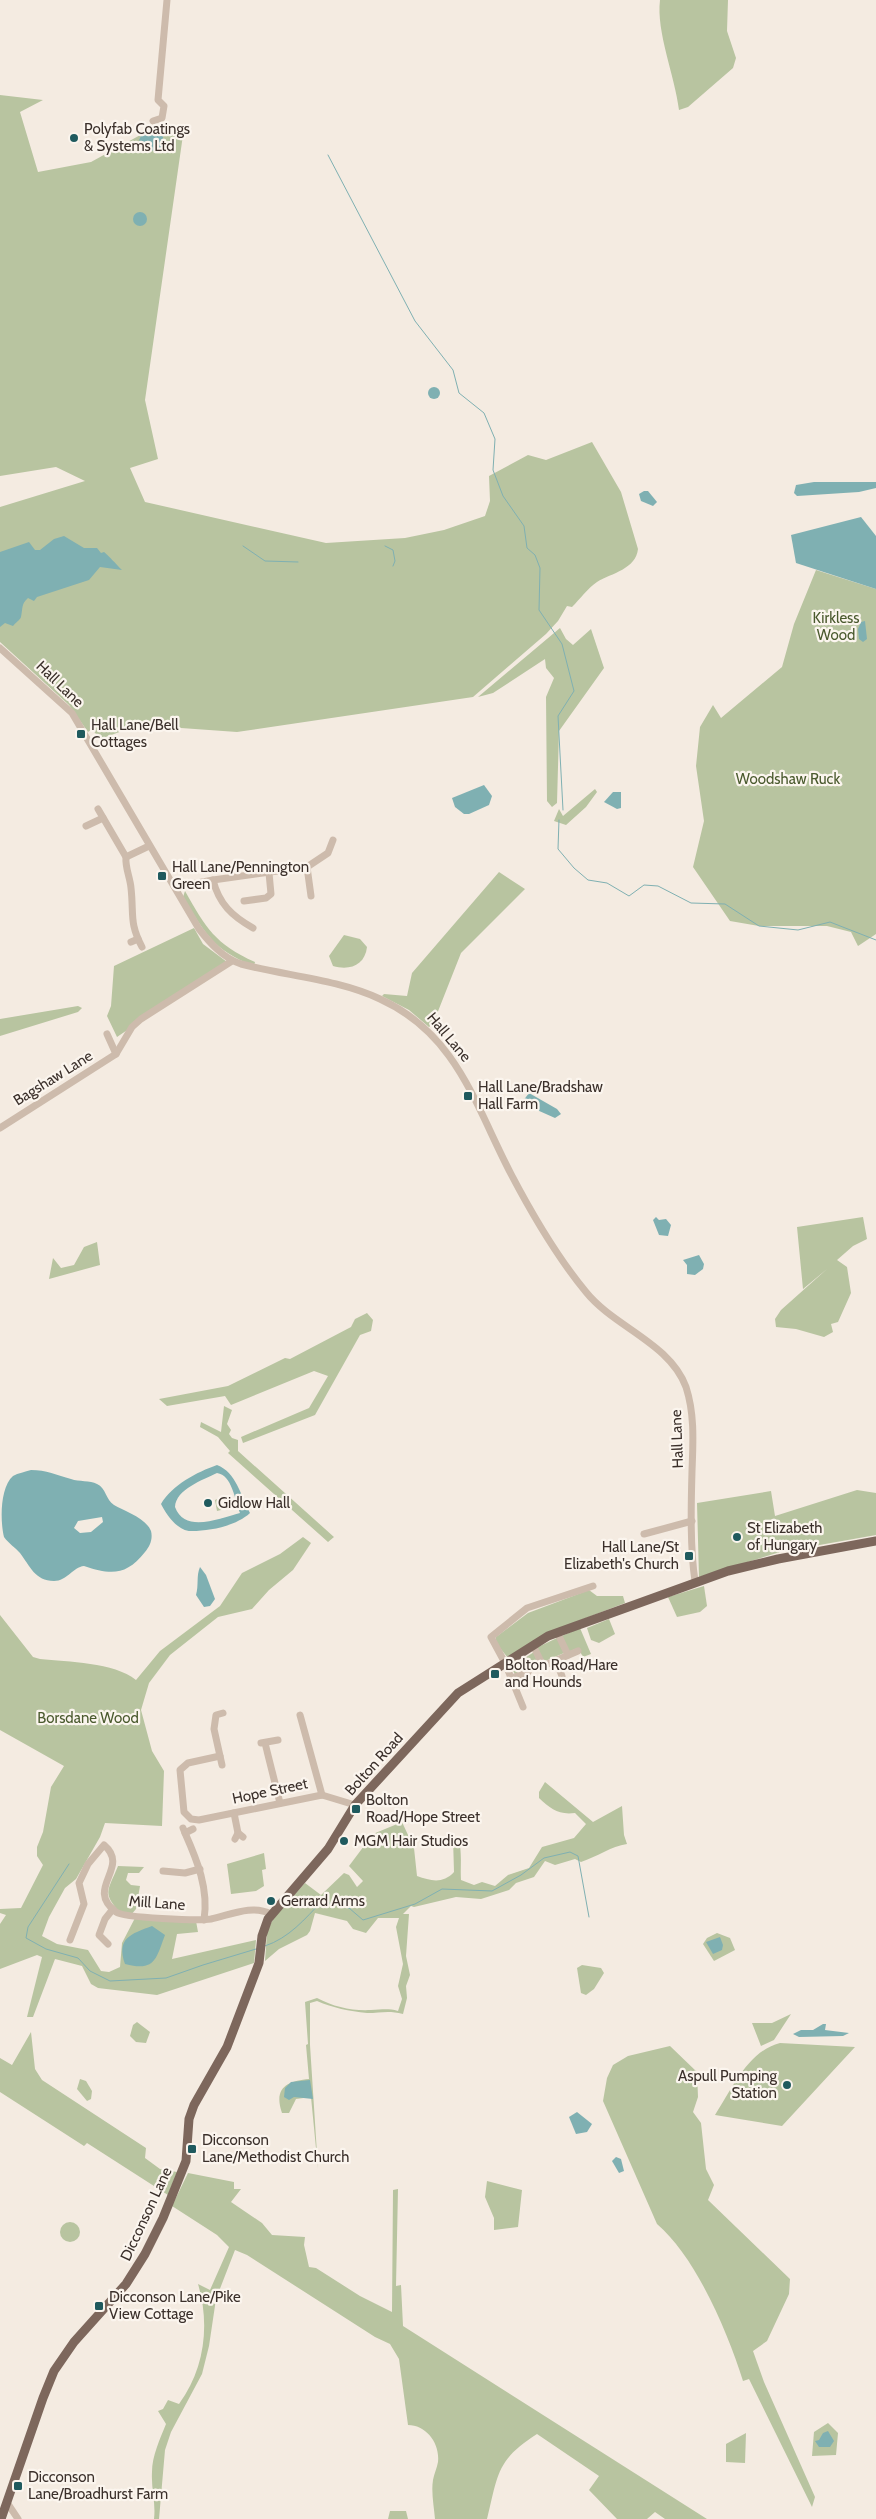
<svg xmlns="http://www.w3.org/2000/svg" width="876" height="2519" font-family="Cabin,sans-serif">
<rect width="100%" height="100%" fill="#f4ebe1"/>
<g fill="#b8c4a0">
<path d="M660 0H728L727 31 736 58 733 68 688 107 679 110C675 76 656 32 660 0Z"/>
<path d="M0 95 43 100 20 112 38 172 91 162 155 127 183 135 145 400 158 459 130 468 145 502 326 543 405 538 444 530 485 516 490 501 489 476 528 455 546 460 592 442 621 492 638 549C636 569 612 573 597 582 588 588 580 599 572 607L567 606 558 621 546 634 473 697 237 732 139 725 100 739 92 729 88 732 69 705 0 642V507L85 481 56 467 0 476Z"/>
<polygon points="816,570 876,589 876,934 858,946 851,932 827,926 759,926 730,921 693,867 704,821 696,766 700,727 713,705 721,718 782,667 794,624"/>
<polygon points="560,628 566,639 573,645 591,629 604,668 559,731 557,803 552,807 547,801 546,697 554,678 546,668 545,659 493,693 478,697"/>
<polygon points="595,789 597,792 586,807 566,825 554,821 559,809 563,816"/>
<polygon points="499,872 525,889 461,953 433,1024 429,1027 409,1010 382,996 384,994 407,996 412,973"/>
<path d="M185 891C206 928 215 944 255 962L254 966C213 950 205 933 183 897Z"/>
<polygon points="194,928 203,944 227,962 117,1037 107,1016 111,1006 114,966"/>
<path d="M344 935 360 939 367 947C365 965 350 971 333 966L329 956Z"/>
<polygon points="78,1006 82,1008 78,1012 0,1036 0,1019"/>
<polygon points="863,1217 867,1239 853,1246 837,1260 847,1267 851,1293 838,1322 831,1324 833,1332 824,1337 796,1329 776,1327 775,1319 781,1310 827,1269 803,1289 797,1227"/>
<polygon points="97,1242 100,1265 49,1279 53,1258 61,1268 74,1265 84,1247"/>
<polygon points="367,1313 373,1320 371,1331 360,1335 315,1415 243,1443 241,1437 309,1408 328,1376 314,1371 231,1405 225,1396 167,1406 159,1399 228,1386 285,1358 290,1359 351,1327 355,1319"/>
<polygon points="224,1406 232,1410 227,1424 231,1430 229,1434 232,1438 238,1440 238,1451 334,1537 328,1542 228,1453 230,1451 218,1437 200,1427 201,1422 221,1432"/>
<polygon points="857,1490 876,1493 876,1535 780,1552 699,1577 697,1503 771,1491 775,1516"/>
<polygon points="222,1497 225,1509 217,1511 215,1500"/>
<path d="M303 1537 311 1543 293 1570 269 1590 252 1609 218 1617 170 1655 149 1683 141 1710 152 1751 164 1771 162 1826 105 1823 100 1837 76 1879 65 1888 49 1917 42 1936 57 1944 88 1950 101 1971 109 1972 120 1967 122 1943 135 1918 196 1921 198 1932 177 1934 172 1959 256 1940 254 1963 157 1995 98 1988 91 1984 82 1966 55 1959 33 2017H27L42 1957 37 1955 0 1969V1924L6 1915 0 1913V1909L21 1908 43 1865 37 1856V1847L43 1832 51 1787 64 1766 0 1730V1615L33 1657 40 1659C68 1662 114 1662 136 1680L160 1651 220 1606 242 1573 280 1554Z"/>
<polygon points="704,1586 707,1606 700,1612 677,1617 668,1597"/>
<polygon points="589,1590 597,1596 623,1596 625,1603 565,1626 508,1658 496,1643 496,1637 528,1613"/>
<polygon points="609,1619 615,1634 599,1643 591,1640 587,1628"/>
<polygon points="580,1628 591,1654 583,1657 578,1648 568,1652 562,1636"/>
<polygon points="557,1638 564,1653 543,1662 536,1648"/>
<polygon points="534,1652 538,1665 516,1676 511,1667"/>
<path d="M545 1782 593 1822 622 1806 624 1835 627 1844C611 1846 597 1857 581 1862L575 1859 555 1865 545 1861 534 1877 516 1883 509 1890 481 1899 456 1897 414 1907 411 1906 403 1914H409L406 1956 410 1975 406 1986 407 1998 403 2014C388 2010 381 2013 367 2013 349 2011 333 2008 317 2001L310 2003V2045L318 2169 311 2097 296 2099 289 2113H282C273 2087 288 2081 309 2079L306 2045 308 2044 305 2002 317 1998C334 2007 352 2011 371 2010 381 2010 387 2008 398 2011L402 1999 398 1986 403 1964 396 1927 399 1918H378L366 1933 353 1929 347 1921 315 1913 310 1931 307 1935 279 1949 265 1961 267 1932 274 1917 305 1883 321 1895 344 1873 349 1875 357 1887 363 1881 349 1866 373 1834 402 1822 414 1848 417 1876C431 1881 443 1884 454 1872L453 1838 457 1836C463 1849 460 1865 461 1880L474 1885 482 1882 495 1886 508 1875 529 1868 542 1847 574 1838 586 1824 575 1813C558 1815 551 1809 539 1798V1792Z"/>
<polygon points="264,1853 266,1869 262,1870 264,1886 256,1891 231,1894 227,1864"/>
<path d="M118 1866 144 1867 139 1873H128L126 1880 131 1885 140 1886 136 1909 130 1916 122 1915C102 1892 107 1893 118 1866Z"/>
<polygon points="717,1933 730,1938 735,1950 714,1961 703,1944 707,1938"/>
<polygon points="582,1965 601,1968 604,1973 594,1989 586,1995 581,1993 577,1968"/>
<polygon points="791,2014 774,2040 761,2046 752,2023 772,2023"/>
<polygon points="137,2022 150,2032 146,2043 136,2042 130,2036 133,2025"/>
<polygon points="31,2032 35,2069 42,2080 146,2148 145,2158 160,2169 177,2172 168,2195 87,2143 84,2146 0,2092 0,2058 12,2065"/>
<path d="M780 2043 855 2047 782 2126 715 2115C732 2089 748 2051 780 2043Z"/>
<path d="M670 2046 697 2072 698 2097 693 2112 701 2123 706 2169 714 2185 708 2200 790 2279 789 2294 767 2341 753 2351 764 2382 815 2497 812 2507 749 2379 743 2381C728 2333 696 2257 657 2224L603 2101 607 2078 613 2065 628 2056Z"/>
<polygon points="80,2079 86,2081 92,2091 91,2099 87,2101 77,2089"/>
<path d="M188 2173 234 2182V2189H241L231 2202 262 2223 272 2235 305 2237 304 2245 309 2267 316 2268 360 2296 392 2312 393 2190 398 2189 396 2286 401 2285 403 2326 707 2519H665L655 2512 647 2519H617L589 2490 599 2476 537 2434C496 2460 498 2475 487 2519H435C434 2507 431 2492 433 2480 434 2474 437 2468 438 2462 440 2443 426 2425 408 2425L399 2359 390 2344 375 2337 247 2255 235 2250 216 2299 209 2346 202 2374 171 2432 165 2450 159 2519H154C156 2503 151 2489 152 2472 152 2456 160 2439 166 2424L158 2411 163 2409 168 2400 179 2404C205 2369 210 2324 198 2284L210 2290 229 2247 217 2235 172 2206Z"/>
<polygon points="487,2181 522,2190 518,2227 494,2230 494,2218 485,2197"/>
<circle cx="70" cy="2232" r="10"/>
<polygon points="828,2423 838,2433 836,2455 812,2456 814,2432"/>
<polygon points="746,2433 745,2463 726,2462 726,2444"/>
<polygon points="390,2511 406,2511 408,2519 388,2519"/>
</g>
<g fill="#7fb0b2" fill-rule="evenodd">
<polygon points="157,128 163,135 163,147 159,152 146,149 139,140 141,136"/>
<circle cx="140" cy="219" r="7"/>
<circle cx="434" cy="393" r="6"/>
<polygon points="814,482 876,482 876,488 859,492 797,496 794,493 796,485"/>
<polygon points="644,491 648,491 657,502 653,506 641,501 639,494"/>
<polygon points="861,517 876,536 876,589 796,563 791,535"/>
<path d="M64 536 84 548H97L101 553 104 552C107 554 119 567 122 570L100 567 89 580 37 597 34 601 28 598C21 604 23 608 21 617 20 620 15 623 13 626L5 623 0 627V552L29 542 35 550H40L54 539Z"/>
<polygon points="865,621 867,639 863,642 859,639 858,629 861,622"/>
<polygon points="484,785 492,796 489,805 469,814 464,814 455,807 452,798"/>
<polygon points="613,792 621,792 621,808 617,809 604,802"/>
<polygon points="529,1093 557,1109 561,1114 555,1118 528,1106 523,1101"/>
<polygon points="656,1217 659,1220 666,1219 671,1225 668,1236 659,1235 653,1220"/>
<polygon points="699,1255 704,1264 703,1269 695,1275 687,1274 687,1265 683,1260"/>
<path d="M217 1465C236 1472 241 1496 250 1513 236 1526 210 1531 192 1531 178 1532 166 1514 161 1504 172 1485 197 1472 217 1465ZM217 1473C232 1475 235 1500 240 1513 220 1518 185 1534 175 1507 176 1489 203 1480 217 1473Z"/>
<path d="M31 1470C46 1470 57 1475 71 1479 79 1482 90 1480 97 1484 106 1488 106 1500 114 1505 124 1511 146 1518 151 1531 153 1539 150 1546 145 1552 126 1576 111 1575 84 1566 73 1567 67 1581 54 1581 35 1581 30 1566 20 1553 15 1547 9 1544 4 1537 0 1521 0 1487 13 1476 18 1473 25 1472 31 1470ZM102 1517 103 1522 91 1532 80 1533 74 1528 78 1521Z"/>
<path d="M200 1567 206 1575 215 1599 210 1606 204 1607 196 1595C199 1585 196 1576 200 1567Z"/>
<path d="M152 1926 165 1935C156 1959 155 1972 125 1964 116 1938 131 1934 152 1926Z"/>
<polygon points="720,1937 723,1945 722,1950 713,1954 706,1942"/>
<polygon points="823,2024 826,2024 825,2030 849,2033 843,2036 799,2037 793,2034 801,2030 813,2030"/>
<polygon points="310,2080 313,2099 294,2097 289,2100 284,2097 285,2088 291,2082"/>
<polygon points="577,2112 592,2124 587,2132 576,2134 569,2117"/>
<polygon points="616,2157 621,2159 624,2171 619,2173 612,2161"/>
<polygon points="828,2431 834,2441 830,2447 819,2447 815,2441 819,2440 823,2433"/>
</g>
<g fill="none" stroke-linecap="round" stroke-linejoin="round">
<g stroke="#7fb0b2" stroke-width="1">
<polyline points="328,155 415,321 453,370 459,393 484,413 495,439 493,470 503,496 524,526 527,548 535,555 540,568 539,610 562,644 574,691 558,716 563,810"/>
<polyline points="243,546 265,561 298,562"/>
<polyline points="385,546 393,550 395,561 393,566"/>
<polyline points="559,820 558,849 574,868 588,880 607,883 629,896 644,885 658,886 691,903 725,904 759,926 798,930 830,922 876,940"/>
<polyline points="69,1864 28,1927 26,1938 46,1949 78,1958 90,1971 110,1981 166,1978 203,1965 256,1949"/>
<path d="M265 1946C289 1938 305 1919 322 1901L349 1908 363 1920 415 1904 442 1889 492 1891 521 1875 544 1858 570 1852 578 1856 589 1917"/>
</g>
<g stroke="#cdbbac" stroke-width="7">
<polyline points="153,121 162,118 164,106 158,100 167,0"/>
<path d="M0 648 72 713 199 929C210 943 223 958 241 964 287 976 337 979 380 999 457 1034 475 1105 511 1174 532 1214 557 1257 586 1292 614 1327 670 1343 686 1387 695 1415 693 1443 692 1471 691 1506 690 1548 695 1581"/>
<path d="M98 809 126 857C125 868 130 877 131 888 134 915 129 922 142 947"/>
<polyline points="86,826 103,818"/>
<polyline points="126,857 149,846"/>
<polyline points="307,867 311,896"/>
<path d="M213 880C219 904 232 916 253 928"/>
<polyline points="176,887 213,880 307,867 328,853 333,840"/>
<polyline points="244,901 266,898 271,894 269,873"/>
<polyline points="131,942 138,939"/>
<polyline points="107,1034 116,1054"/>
<polyline points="0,1128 116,1054 132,1027 141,1019 232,961"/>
<polyline points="644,1534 692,1521"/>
<polyline points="557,1632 568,1655"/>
<polyline points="533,1645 543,1666 578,1651"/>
<polyline points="556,1661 562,1676"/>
<polyline points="512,1678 528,1672"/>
<polyline points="523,1707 505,1663 491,1637 527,1608 593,1586"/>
<polyline points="300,1715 322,1795"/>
<polyline points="261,1743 278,1740"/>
<polyline points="265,1743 280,1803"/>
<polyline points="220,1756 188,1763 180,1770 184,1812 191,1819 199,1820 322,1795 355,1805"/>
<polyline points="222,1765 214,1729 216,1715 223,1713"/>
<polyline points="234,1813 238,1833"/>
<polyline points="183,1828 185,1833 193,1829"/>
<path d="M185 1833C197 1860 209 1889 204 1920"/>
<polyline points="235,1839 238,1833 243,1837"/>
<polyline points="163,1871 185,1873 200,1869"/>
<path d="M70 1940 84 1904 79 1883 88 1864 104 1845C131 1868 84 1888 116 1912 124 1918 199 1921 211 1919 230 1915 252 1904 271 1914"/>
<polyline points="108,1944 99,1935 105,1919 113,1909"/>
<polyline points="8,2504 18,2519"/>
</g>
<polyline stroke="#7d675c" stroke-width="9" points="1,2519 43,2398 54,2371 74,2342 126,2284 145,2254 163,2218 186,2161 189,2119 194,2105 227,2047 259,1963 262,1936 268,1919 328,1849 355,1805 458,1693 548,1636 728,1571 778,1559 876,1541"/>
</g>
<g fill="#1f5a5e" stroke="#fbf5ee" stroke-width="2">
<circle cx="74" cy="138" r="5"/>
<rect x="76" y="729" width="10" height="10" rx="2.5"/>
<rect x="157" y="871" width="10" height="10" rx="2.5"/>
<rect x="463" y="1091" width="10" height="10" rx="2.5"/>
<circle cx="208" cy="1503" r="5"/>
<circle cx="737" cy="1537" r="5"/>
<rect x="684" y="1551" width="10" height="10" rx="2.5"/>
<rect x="490" y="1669" width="10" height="10" rx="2.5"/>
<rect x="351" y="1804" width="10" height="10" rx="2.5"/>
<circle cx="344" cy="1841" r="5"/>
<circle cx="271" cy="1901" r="5"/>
<circle cx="787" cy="2085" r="5"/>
<rect x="187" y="2144" width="10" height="10" rx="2.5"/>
<rect x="94" y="2301" width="10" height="10" rx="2.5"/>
<rect x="13" y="2481" width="10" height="10" rx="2.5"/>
</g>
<g text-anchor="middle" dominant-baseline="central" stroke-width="4.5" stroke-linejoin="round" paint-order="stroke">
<g font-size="15" fill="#3b302b" stroke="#fbf5ee" text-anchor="start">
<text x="84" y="129">Polyfab Coatings<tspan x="84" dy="17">&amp; Systems Ltd</tspan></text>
<text x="91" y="725">Hall Lane/Bell<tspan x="91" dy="17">Cottages</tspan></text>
<text x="172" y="867">Hall Lane/Pennington<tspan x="172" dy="17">Green</tspan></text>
<text x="478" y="1087">Hall Lane/Bradshaw<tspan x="478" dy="17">Hall Farm</tspan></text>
<text x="218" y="1503">Gidlow Hall</text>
<text x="747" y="1528">St Elizabeth<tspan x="747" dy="17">of Hungary</tspan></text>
<text x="679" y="1547" text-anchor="end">Hall Lane/St<tspan x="679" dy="17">Elizabeth's Church</tspan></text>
<text x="505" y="1665">Bolton Road/Hare<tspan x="505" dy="17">and Hounds</tspan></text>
<text x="366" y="1800">Bolton<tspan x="366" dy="17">Road/Hope Street</tspan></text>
<text x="354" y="1841">MGM Hair Studios</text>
<text x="281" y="1901">Gerrard Arms</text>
<text x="777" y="2076" text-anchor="end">Aspull Pumping<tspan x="777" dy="17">Station</tspan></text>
<text x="202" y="2140">Dicconson<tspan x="202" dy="17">Lane/Methodist Church</tspan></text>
<text x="109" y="2297">Dicconson Lane/Pike<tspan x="109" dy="17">View Cottage</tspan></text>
<text x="28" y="2477">Dicconson<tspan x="28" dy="17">Lane/Broadhurst Farm</tspan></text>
</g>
<g font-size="15" fill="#4a5a2e" stroke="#fbf5ee">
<text x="836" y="618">Kirkless<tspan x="836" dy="17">Wood</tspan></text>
<text x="788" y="779">Woodshaw Ruck</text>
<text x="88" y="1718">Borsdane Wood</text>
</g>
<g font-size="15" fill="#3b302b" stroke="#fbf5ee">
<text transform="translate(60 684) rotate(44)">Hall Lane</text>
<text transform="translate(449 1037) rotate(50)">Hall Lane</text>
<text transform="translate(53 1078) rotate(-32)">Bagshaw Lane</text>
<text transform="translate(677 1439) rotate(-92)">Hall Lane</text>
<text transform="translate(374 1764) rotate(-48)">Bolton Road</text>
<text transform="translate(270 1791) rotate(-12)">Hope Street</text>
<text transform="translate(157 1903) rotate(4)">Mill Lane</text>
<text transform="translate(146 2214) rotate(-65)">Dicconson Lane</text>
</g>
</g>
</svg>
